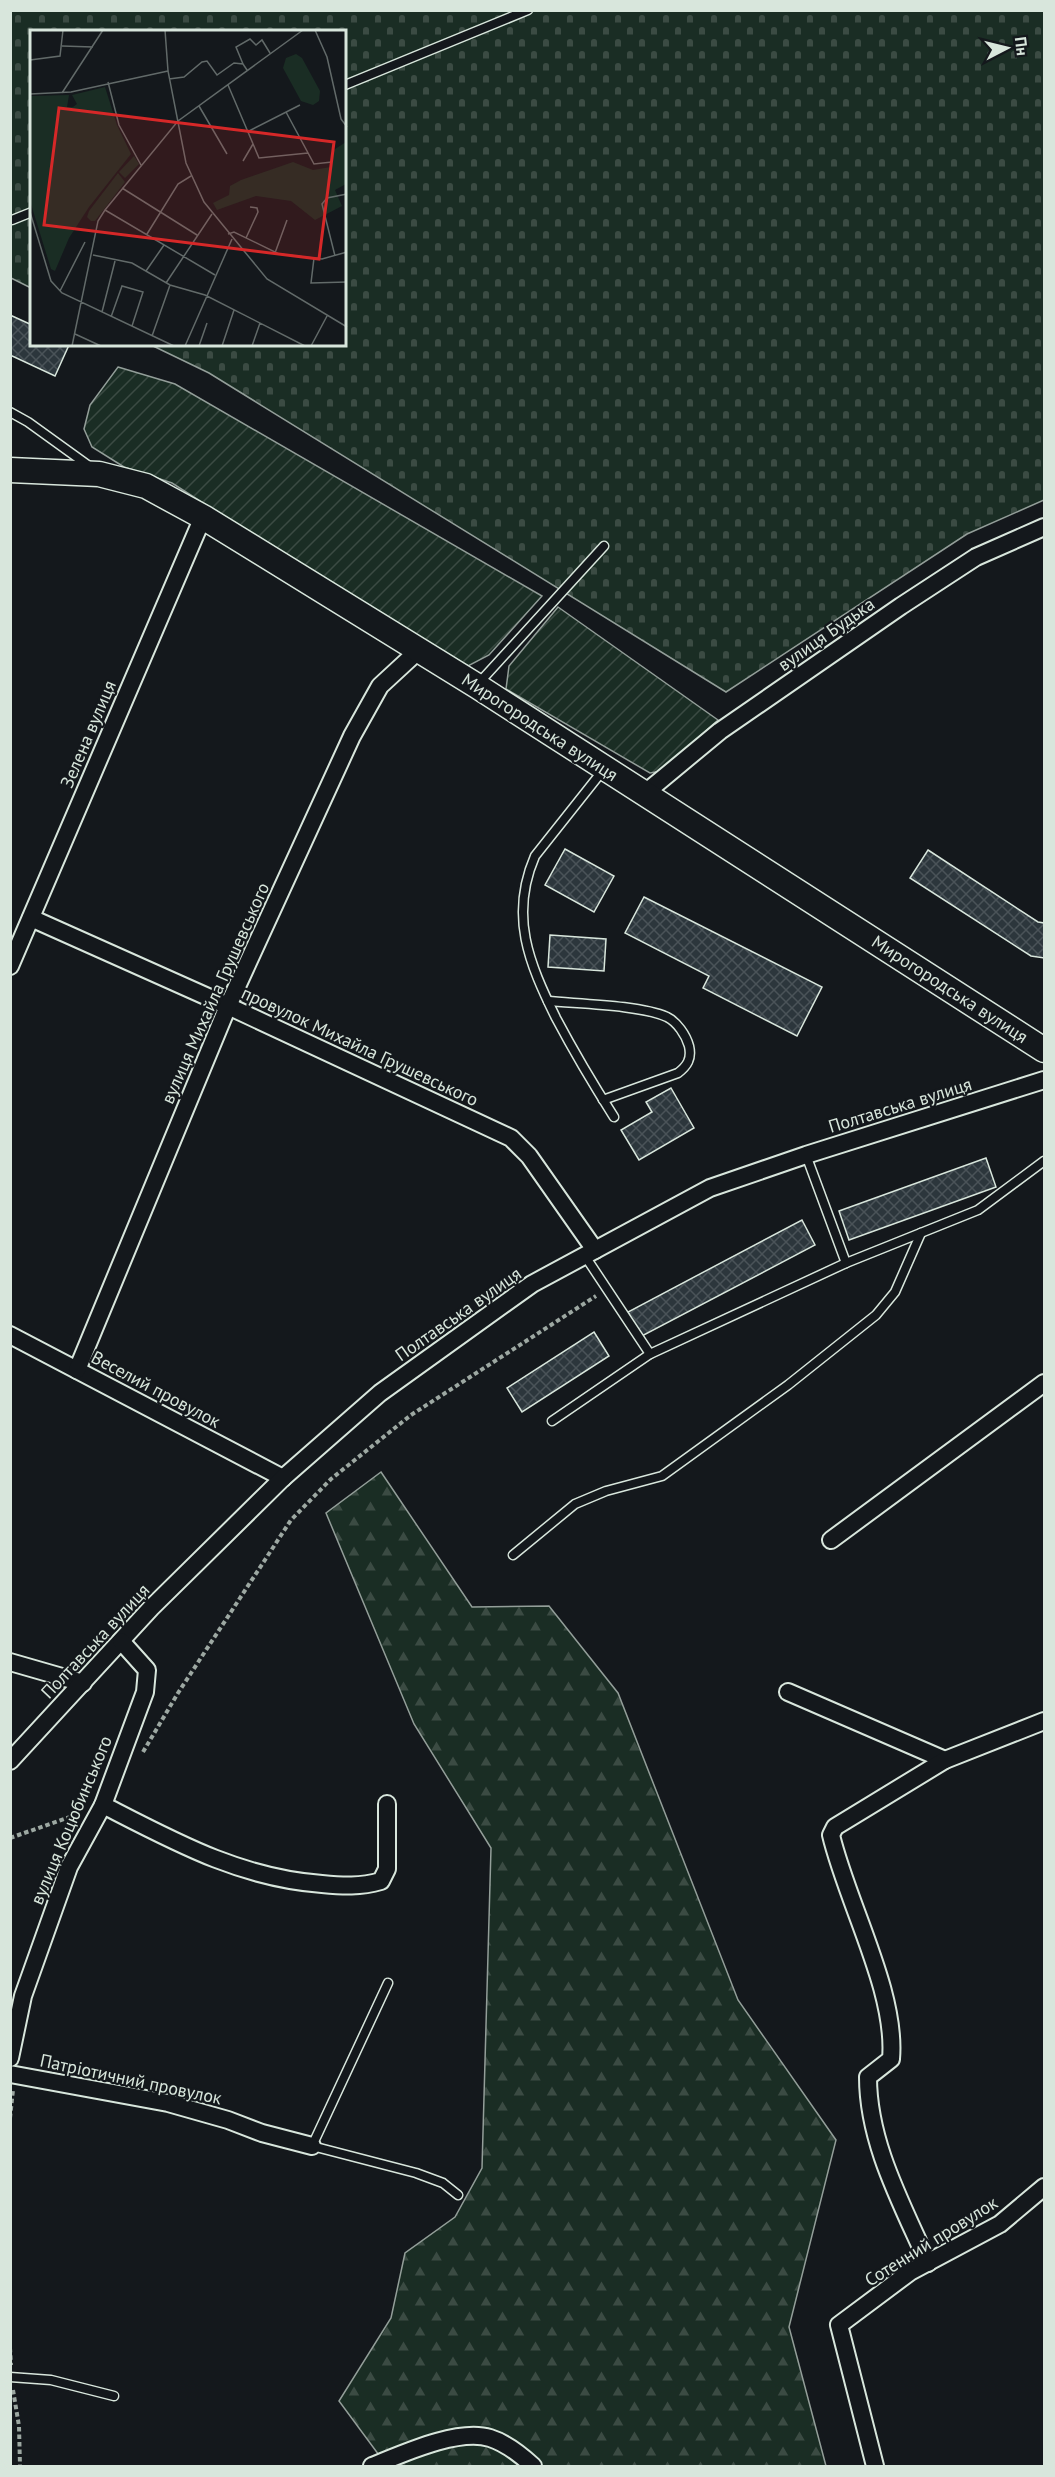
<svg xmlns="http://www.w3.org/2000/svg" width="1055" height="2477" font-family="'PT Sans',sans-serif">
<defs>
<pattern id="forest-firs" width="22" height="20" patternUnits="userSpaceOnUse" patternTransform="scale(1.5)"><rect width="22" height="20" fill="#1a2d24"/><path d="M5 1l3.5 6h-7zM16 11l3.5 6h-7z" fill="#3b4b43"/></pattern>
<pattern id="cemetery-stones" width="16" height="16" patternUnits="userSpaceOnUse" patternTransform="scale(1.5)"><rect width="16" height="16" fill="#1a2d24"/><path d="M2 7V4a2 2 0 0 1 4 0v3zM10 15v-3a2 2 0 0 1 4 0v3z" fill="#3b4b43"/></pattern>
<pattern id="garden-furrows" width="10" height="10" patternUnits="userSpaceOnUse" patternTransform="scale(1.5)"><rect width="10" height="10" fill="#1a2d24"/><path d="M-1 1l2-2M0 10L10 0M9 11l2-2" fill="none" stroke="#3b4b43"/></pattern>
<pattern id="building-cross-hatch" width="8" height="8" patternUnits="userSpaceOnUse" patternTransform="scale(1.5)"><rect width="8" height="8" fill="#2c363c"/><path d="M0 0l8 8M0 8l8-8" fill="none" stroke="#4a5358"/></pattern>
</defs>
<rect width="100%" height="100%" fill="#14181c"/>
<polygon fill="url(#forest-firs)" stroke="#939e99" stroke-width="1.5" points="381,1472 472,1607 549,1606 618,1693 738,2000 836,2140 789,2327 826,2466 387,2466 339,2401 391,2318 405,2253 455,2217 482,2168 491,1848 414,1724 326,1513"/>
<polygon fill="url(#cemetery-stones)" stroke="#939e99" stroke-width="1.5" points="10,11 1044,11 1044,500 967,534 726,692 209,373 151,345 345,345 345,32 32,32 31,288 11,278"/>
<g fill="url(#garden-furrows)" stroke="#939e99" stroke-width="1.5">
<polygon points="118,367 175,384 542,596 489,655 468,666 308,570 172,483 124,467 92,447 84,429 90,405"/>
<polygon points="558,607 718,720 661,771 650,773 506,689 509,666"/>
</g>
<g fill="url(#building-cross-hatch)" stroke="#d8e6dc" stroke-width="1.5">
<polygon points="10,315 32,325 32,345 69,345 55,376 10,355"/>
<polygon points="565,849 614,876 594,912 545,885"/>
<polygon points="928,850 1038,922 1044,923 1044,958 1031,956 910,878"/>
<polygon points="644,897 822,987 797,1036 703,988 709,976 625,933"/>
<polygon points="550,935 606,939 604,971 548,967"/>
<polygon points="671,1088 694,1128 639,1160 621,1130 652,1112 646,1102"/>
<polygon points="986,1158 996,1187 849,1240 839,1211"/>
<polygon points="802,1220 815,1245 640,1337 628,1312"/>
<polygon points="594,1332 609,1356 522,1412 507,1388"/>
</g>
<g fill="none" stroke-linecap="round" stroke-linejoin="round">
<defs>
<g id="lane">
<polyline points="345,85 528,10"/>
<polyline points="12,220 32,212"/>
<polyline points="10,412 28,422 89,466"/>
<polyline points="477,685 604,546"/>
<path d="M604 769 535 856C509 916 529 963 556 1018 574 1052 593 1084 614 1117"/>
<path d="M548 1001C580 1004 640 1005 667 1017 677 1022 686 1035 689 1046 692 1059 687 1066 678 1073L603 1100"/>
<polyline points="806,1155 846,1263 978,1210 1044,1161"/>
<polyline points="585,1256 650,1354 846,1263"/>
<polyline points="552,1421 650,1354"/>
<polyline points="513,1555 575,1504 606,1491 662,1476 788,1385 876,1315 895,1292 921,1233"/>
<polyline points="388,1983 312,2146 416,2173 443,2183 458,2195"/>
<polyline points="10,2377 51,2380 114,2396"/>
</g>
<g id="street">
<polyline points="644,794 720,731 901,606 976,557 1044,527"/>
<polyline points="31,918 228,1006 511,1138 529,1156 595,1250"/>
<polyline points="10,966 203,517"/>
<polyline points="10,1335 283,1478"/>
<polyline points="77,1370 228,1006 352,736 380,686 419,650"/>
<polyline points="831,1540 1044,1383"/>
<polyline points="10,1662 83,1683"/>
<polyline points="788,1692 945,1760"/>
<polyline points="10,1761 151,1608 283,1478 380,1393 532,1284 710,1188 806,1155 1044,1080"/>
<path d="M103 1805C175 1842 240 1878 322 1884 343 1886 360 1887 381 1881L387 1869V1804"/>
<polyline points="10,2058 23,1996 69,1867 103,1805 145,1692 147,1670 121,1641"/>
<polyline points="10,2074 168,2103 228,2120 262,2133 312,2146"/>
<path d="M928 2263C902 2204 868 2143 868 2077L891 2059C897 1992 847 1903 831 1835L835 1827 945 1760 1044 1721"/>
<path d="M372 2466C402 2454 458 2428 490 2438 506 2443 521 2455 533 2466"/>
<polyline points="875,2466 839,2325 910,2272 1000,2224 1044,2187"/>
</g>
<polyline id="secondary" points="10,470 99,474 146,486 203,517 477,686 1044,1050"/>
</defs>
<use href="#lane" stroke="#d8e6dc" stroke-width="11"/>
<use href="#street" stroke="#d8e6dc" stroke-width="20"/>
<use href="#secondary" stroke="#d8e6dc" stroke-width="27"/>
<g stroke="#9da8a2" stroke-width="4" stroke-dasharray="4.5 3" stroke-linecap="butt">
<polyline points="143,1752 178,1693 291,1520 331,1479 411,1415 596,1296"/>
<polyline points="10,1838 78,1814"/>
<polyline points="10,2118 13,2090"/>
<polyline points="10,2348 11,2365"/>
<polyline points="13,2390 19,2426 20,2466"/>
</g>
<use href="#lane" stroke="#14181c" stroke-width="8"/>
<use href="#street" stroke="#14181c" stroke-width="16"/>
<use href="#secondary" stroke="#14181c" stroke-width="24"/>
</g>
<g text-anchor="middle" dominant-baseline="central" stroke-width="4.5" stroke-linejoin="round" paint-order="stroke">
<g font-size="18" fill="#d8e6dc" stroke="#14181c">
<text transform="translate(826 634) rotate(-35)">вулиця Будька</text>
<text transform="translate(540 727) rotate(33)">Мирогородська вулиця</text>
<text transform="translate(88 734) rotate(-67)">Зелена вулиця</text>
<text transform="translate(950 989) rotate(33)">Мирогородська вулиця</text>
<text transform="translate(215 993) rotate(-66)">вулиця Михайла Грушевського</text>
<text transform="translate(360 1046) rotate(25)">провулок Михайла Грушевського</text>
<text transform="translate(900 1105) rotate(-17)">Полтавська вулиця</text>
<text transform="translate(458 1314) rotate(-35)">Полтавська вулиця</text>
<text transform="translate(156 1389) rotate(28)">Веселий провулок</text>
<text transform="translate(95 1641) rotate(-47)">Полтавська вулиця</text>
<text transform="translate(71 1820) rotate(-67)">вулиця Коцюбинського</text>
<text transform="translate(131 2079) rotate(12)">Патріотичний провулок</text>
<text transform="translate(931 2241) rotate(-32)">Сотенний провулок</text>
</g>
</g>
<g transform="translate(30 30)">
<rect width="316" height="316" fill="#14181c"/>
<path d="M316 112V154L305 160 312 176 285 190 261 171 226 166 187 180 183 173 199 165 200 156 211 150 263 132 283 140 301 137 302 121Z" fill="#1a2d24"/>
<path d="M75 57 87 95 101 124 59 177 39 208 25 241 21 239 0 171V66L39 65 37 77H43L47 74 42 65Z" fill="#1a2d24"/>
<path d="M104 126 109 134 95 148 89 142ZM88 143 95 152 65 191H61L57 187 59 181Z" fill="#1a2d24"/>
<path d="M266 24 272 28 290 61 289 71 283 75 271 71 253 38 256 28Z" fill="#1a2d24"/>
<path fill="none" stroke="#626a69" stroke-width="1.5" d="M135 0 138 41 156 133 174 172 237 249 317 297M285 0 297 27 311 89 317 97M32 16 63 17M0 30 30 26 33 0M213 34 206 17 220 9 226 15 232 10 240 23M139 49 154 47 172 32 177 31 187 45 204 33 213 34 217 40M78 52 89 95 111 135M198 55 229 128 278 123M32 63 73 0M0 64 41 62 138 41M169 76 197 124M256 82 284 134 302 132M219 101 270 75M213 131 223 114M92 158 167 205M75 180 185 245M0 182 21 251 32 263 144 316M117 204 148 154 161 146M198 204 204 202 249 224 292 229 317 222M216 208 228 182 227 178 220 177M245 223 257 190M63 225 102 233 140 255 175 265 275 316M305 226 292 174 297 168 317 164M284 228 281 253 317 252M116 241 134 215M136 253 182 184M30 261 55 212M72 282 85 231M81 287 92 256 113 262 102 296M45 304 71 316M122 306 140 255M42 316 68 191 75 180 148 91 273 0M155 316 202 209M169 316 177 293M192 316 204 280M222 316 230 293M281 316 297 286"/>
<path fill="#d62828" fill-opacity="0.15" stroke="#d62828" stroke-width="3" d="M29 78 304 112 289 229 14 195Z"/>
<rect width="316" height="316" fill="none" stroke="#d8e6dc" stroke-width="3"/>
</g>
<rect width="1055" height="2477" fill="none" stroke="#d8e6dc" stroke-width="24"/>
<g transform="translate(1007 48) rotate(83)" stroke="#14181c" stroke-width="4.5" paint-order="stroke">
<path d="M0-4.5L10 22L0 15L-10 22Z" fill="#d8e6dc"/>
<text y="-9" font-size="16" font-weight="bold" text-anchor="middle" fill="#d8e6dc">Пн</text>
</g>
</svg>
